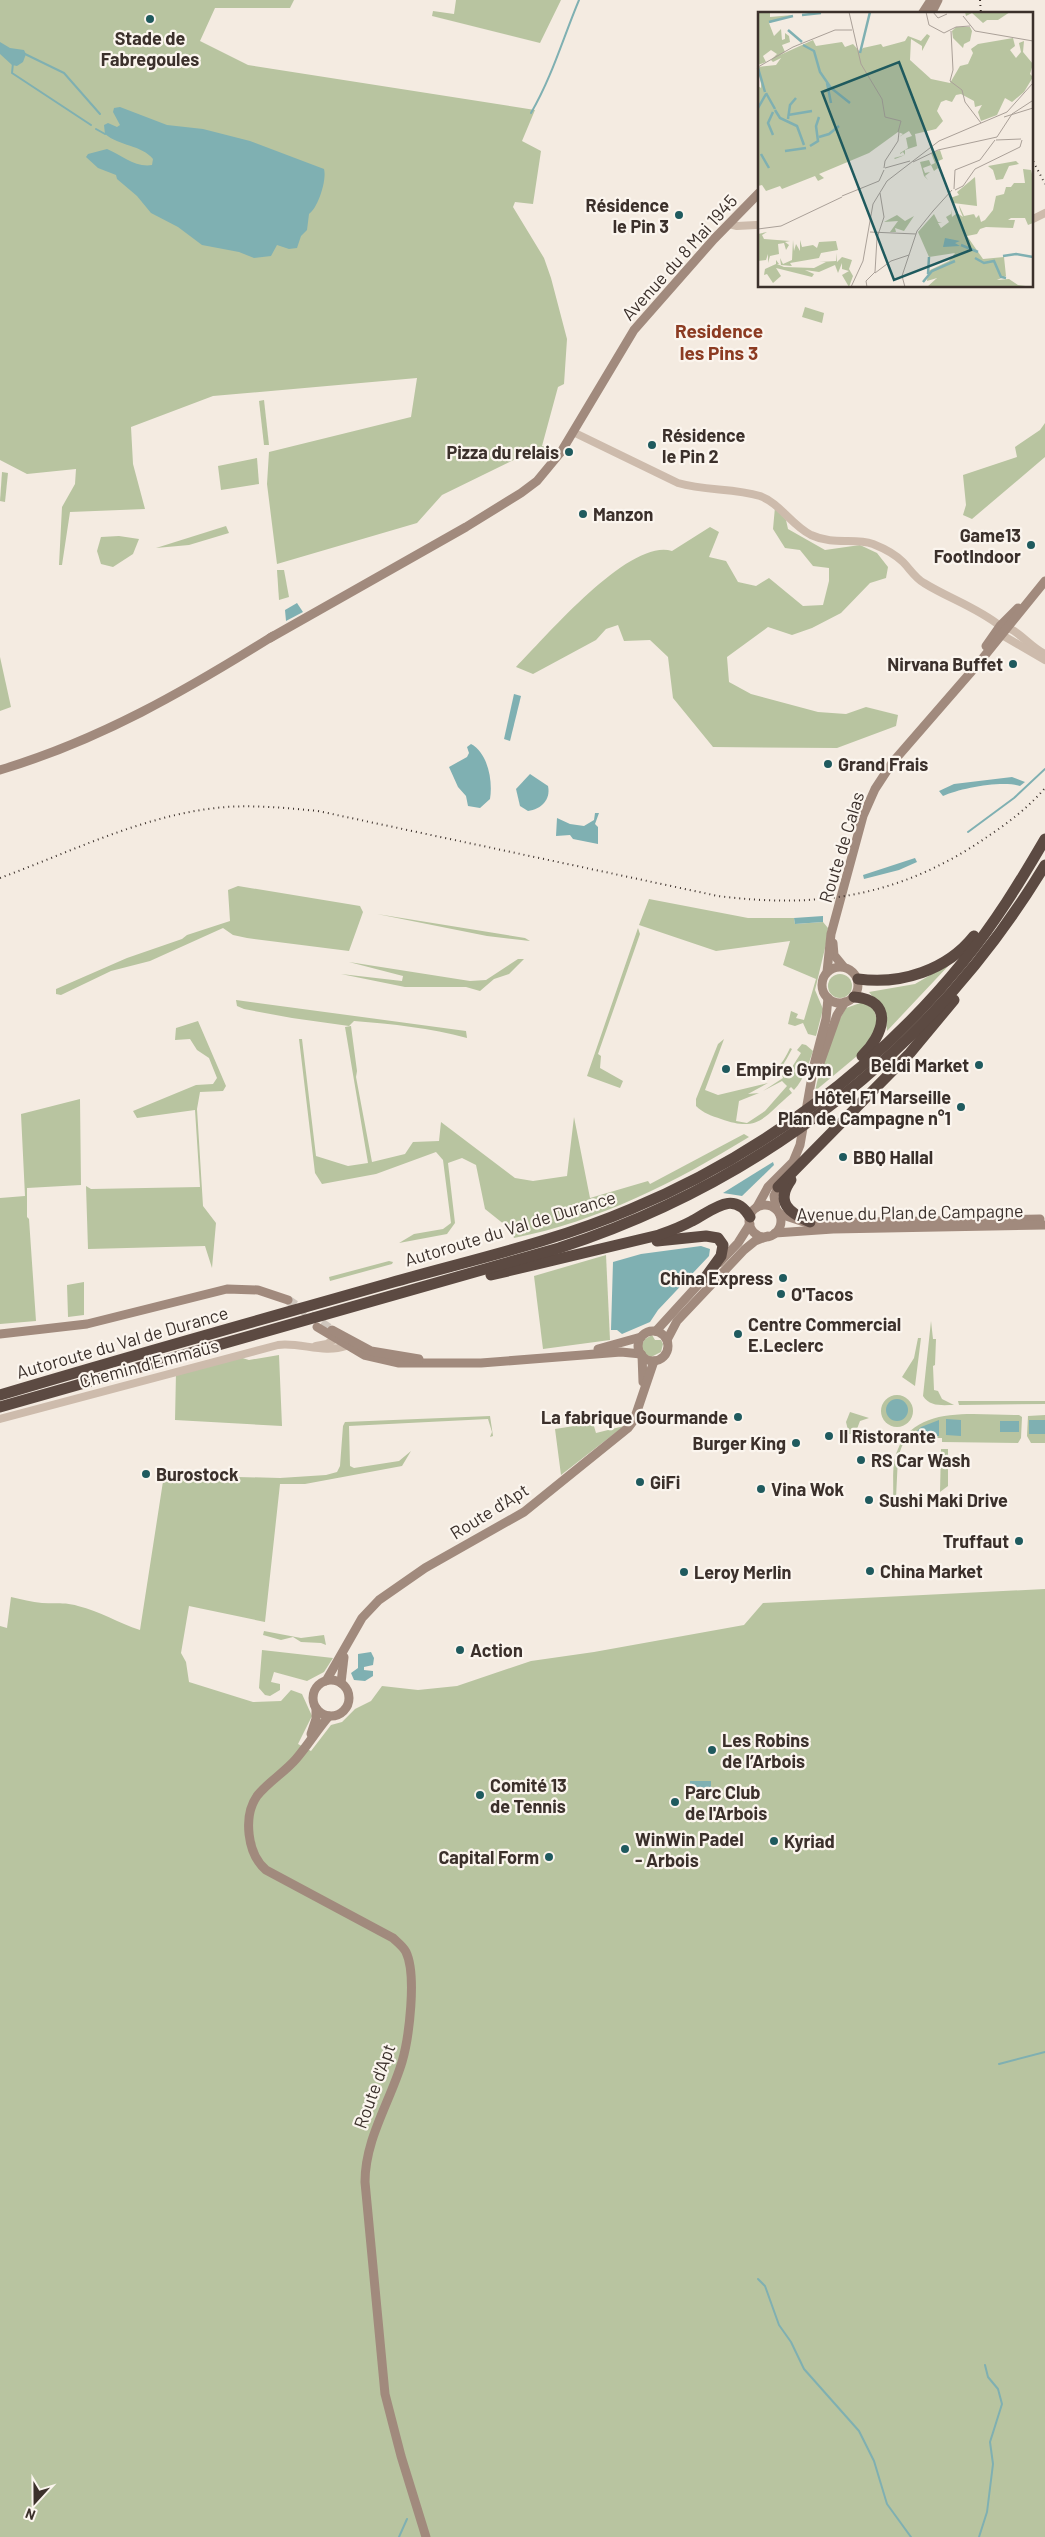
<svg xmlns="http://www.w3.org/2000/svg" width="1045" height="2537" font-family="Barlow,sans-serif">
<rect width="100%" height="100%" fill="#f4ebe1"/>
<g fill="#b8c4a0">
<polygon points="0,0 294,0 290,8 215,8 200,41 248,65 535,110 522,141 541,151 533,204 515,202 513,207 544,258 551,278 567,339 564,384 558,387 542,446 557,450 545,459 534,450 442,495 417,523 277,564 267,484 269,452 411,417 417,378 213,396 131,427 133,464 145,509 70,512 62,565 59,565 62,507 75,484 76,469 27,474 0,460"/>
<polygon points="456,0 561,0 540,43 432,16 433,11 454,14"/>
<polygon points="805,307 824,313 822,323 802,317"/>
<polygon points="264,400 269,445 264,445 259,401"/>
<polygon points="1045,423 1045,457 972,519 963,515 966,505 963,475 1017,457 1015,447 1040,430"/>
<polygon points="257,458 259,484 221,490 218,466"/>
<polygon points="2,472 8,473 5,502 0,501"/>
<path d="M775 507 786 520 788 529 825 550 860 545 877 553 888 567 886 578 870 583 841 613 812 628 792 635 768 627 727 657 729 682 751 694 818 712 846 714 866 707 898 715 896 726 837 748 713 747 673 698 668 657 650 640 624 641 618 625 606 629 596 640 533 674 516 667C546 637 629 538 672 551L710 527 719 532 709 557 726 561 738 582 756 586 769 578 803 606 823 605 829 581V568L813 566 800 550 785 548 773 529Z"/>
<polygon points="226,526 229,533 189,545 156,548"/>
<polygon points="119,536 139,539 133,554 113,567 101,564 97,551 101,537"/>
<polygon points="277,570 284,570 289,597 279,600"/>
<polygon points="0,657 11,707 0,711"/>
<polygon points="238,886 360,906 363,912 349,951 247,938 233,935 223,928 150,961 111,971 61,995 56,994 56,989 127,958 182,939 187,935 230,921 228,890"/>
<polygon points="649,899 748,918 794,918 795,924 823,922 828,928 826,944 815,990 823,1009 816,1036 808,1034 803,1023 795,1026 788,1024 791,1011 798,1014 796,1018 804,1020 816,979 783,965 790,941 716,951 639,925"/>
<polygon points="377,914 525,938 530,941 487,936"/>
<polygon points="638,928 640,934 598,1054 601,1056 600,1068 623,1081 620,1088 587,1076"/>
<polygon points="518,959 524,959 509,974 494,979 480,991 466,987 405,987 341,974 402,981 403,976 349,962 470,981 486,980"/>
<path d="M951 963 887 1031C885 1005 883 1011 869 992L915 984Z"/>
<circle cx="840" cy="986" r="12"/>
<path d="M236 1000 466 1031 467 1038C430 1028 393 1024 354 1021L349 1026 292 1018 244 1009 237 1006Z"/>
<path d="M863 1002 874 1010 879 1026 857 1056 815 1091C821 1064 831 1032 846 1008Z"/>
<polygon points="198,1021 226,1086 223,1091 200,1092 197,1109 203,1206 216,1223 212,1268 205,1246 88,1249 86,1186 91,1189 200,1187 195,1110 137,1118 133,1111 196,1085 213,1084 217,1078 209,1058 197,1050 190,1039 175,1040 176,1028"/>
<path d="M351 1026 357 1071 356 1077 372 1162 405 1154 413 1142 439 1141 441 1122 515 1178 533 1181 567 1176 574 1117 590 1198 648 1181 650 1184 744 1134 749 1137C676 1182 599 1221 514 1238L510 1229 485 1209 476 1165 462 1158 448 1163 455 1223 447 1234 399 1243 414 1234 443 1229 451 1223 443 1160 436 1152 376 1174 322 1184 315 1173 299 1039H302L316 1156 348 1166 368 1163 345 1027Z"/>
<path d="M724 1039 705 1090 718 1095 768 1083 748 1094 759 1093 739 1101 736 1121 747 1123 765 1111 787 1086 782 1081 763 1091 783 1078 782 1075 785 1078 801 1053 797 1050 802 1044 806 1045 813 1051C808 1065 805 1078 794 1090L791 1087 789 1089 792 1093C764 1116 760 1133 721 1119 712 1116 703 1113 696 1106V1099L718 1044Z"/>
<path d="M790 1048 792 1049C783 1066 775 1082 753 1073L755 1068C775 1076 782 1065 790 1048Z"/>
<polygon points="80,1099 81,1185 27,1188 27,1217 29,1219 36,1321 0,1324 0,1198 25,1196 21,1114"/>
<polygon points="606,1255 610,1340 543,1349 534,1276"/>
<polygon points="389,1261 393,1262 392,1264 330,1281 329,1277"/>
<polygon points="84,1282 84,1315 68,1317 67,1285"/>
<path d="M931 1321 933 1339H936L935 1365 933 1366 934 1390 938 1391 942 1399 954 1405C942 1405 930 1407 923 1396Z"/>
<polygon points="652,1335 655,1340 661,1340 663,1344 661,1352 651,1357 645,1354 641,1346 645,1339"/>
<polygon points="918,1338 921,1338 915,1386 902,1377 914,1358"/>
<polygon points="279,1355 282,1426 175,1420 176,1373 239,1357 249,1360"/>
<circle cx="897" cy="1411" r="16"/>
<polygon points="958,1401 1045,1401 1045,1404 959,1405"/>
<polygon points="850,1412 869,1418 860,1421 855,1434 849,1434 846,1422"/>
<path d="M1019 1415 1022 1417 1021 1438 1018 1443 942 1442V1438H909L902 1446 898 1457 896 1498 893 1499C894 1483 891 1464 898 1449 917 1403 980 1416 1019 1415Z"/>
<polygon points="1045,1415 1045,1443 1031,1443 1027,1436 1028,1416"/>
<path d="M490 1416 493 1436 490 1437 492 1432 488 1419 349 1426 350 1466 354 1468 399 1461 411 1451 402 1466 305 1484H280L265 1622 189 1606 181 1653 186 1662 189 1682 253 1702 281 1701 291 1690 302 1694 312 1716 298 1744 311 1751 331 1725 342 1722 355 1709 371 1701 382 1686 418 1690 457 1686 531 1661 594 1652 744 1625 763 1603 1045 1589V2537H0V1626L7 1628 11 1597C21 1599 32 1602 42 1603 55 1604 65 1602 78 1606 100 1611 118 1623 140 1630L164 1475 280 1478 326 1475 337 1472 340 1466 343 1426 345 1422Z"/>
<polygon points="593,1423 596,1433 624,1426 561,1475 555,1429"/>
<polygon points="941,1449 948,1449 948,1486 940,1492"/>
<polygon points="264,1631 301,1638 324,1635 326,1645 321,1643 301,1642 293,1637 281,1640 263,1635"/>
<polygon points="262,1650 333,1658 324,1672 307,1681 274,1672 271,1682 280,1684 280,1690 270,1696 265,1695 259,1688"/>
</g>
<g fill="#7fb0b2">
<polygon points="0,42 10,48 24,50 26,54 23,62 17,66 12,65 0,54"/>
<path d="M120 107 167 125 203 129 250 141 324 169C327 180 318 208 309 214L307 230 301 236 297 248 289 249 277 245 271 256 254 258 239 252 202 245 178 227 151 213 137 196 117 179 116 175 98 168 86 157 88 154 107 149C121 155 136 168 152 165L153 159C142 145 119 146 105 134L104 125 108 123 117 127 120 125 113 112 114 108Z"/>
<polygon points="297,603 303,612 286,621 285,610"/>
<polygon points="514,694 521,696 510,741 504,739"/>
<path d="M471 744C488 753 493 781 490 799L480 808 468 806 466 796 458 787 449 767 467 757 469 753 467 747Z"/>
<path d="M530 774 548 786C551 800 541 809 528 811L520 806 516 789Z"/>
<path d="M1012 777 1025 782 1020 786C1003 780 960 788 943 796L939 791 954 784Z"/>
<polygon points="595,813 599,813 595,824 598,827 598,844 573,839 570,835 556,836 557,818 570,824 584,826 594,820"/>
<polygon points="915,858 917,862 899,870 864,879 863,875"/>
<polygon points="823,916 823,922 795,924 794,918"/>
<polygon points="773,1162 774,1165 742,1196 723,1193"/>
<polygon points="701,1246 710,1249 709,1256 658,1310 650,1322 622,1334 617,1330 611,1330 613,1262 641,1254"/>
<circle cx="897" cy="1410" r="11"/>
<polygon points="946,1419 961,1420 961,1436 946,1435"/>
<polygon points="939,1420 939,1436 912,1436 921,1427"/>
<rect x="1029" y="1420" width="16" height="14"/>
<rect x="1000" y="1421" width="19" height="11"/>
<polygon points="371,1652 374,1658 373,1665 364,1667 364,1670 373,1671 373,1676 365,1681 354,1680 351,1673 358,1668 358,1654"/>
<rect x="690" y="1781" width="21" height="11"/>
</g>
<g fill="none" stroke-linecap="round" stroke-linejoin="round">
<g stroke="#7fb0b2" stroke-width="2">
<polyline points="25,54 64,73 100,114"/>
<polyline points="13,63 12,73 91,125"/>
<path d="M531 113C552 77 563 38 579 0"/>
<polyline points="96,129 105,134"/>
<polyline points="968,832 1014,798 1045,769"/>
<polyline points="999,2064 1045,2052"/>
<polyline points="758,2279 765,2286 779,2325 791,2342 804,2369 859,2431 874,2461 887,2504 911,2537"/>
<polyline points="399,2537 407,2519"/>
<polyline points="979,2537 987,2512 993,2464 990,2442 1002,2404 998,2389 988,2377 985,2365"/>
</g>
<polyline stroke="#cfc6bd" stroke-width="9" stroke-dasharray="9 4.5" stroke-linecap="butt" points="288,1300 332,1330"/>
<g stroke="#cdbbac" stroke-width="8">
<polyline points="1031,220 1045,213"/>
<polyline points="729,224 737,226 756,225"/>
<path d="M573 432 678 483C705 491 733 488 760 496 780 503 791 525 811 535 835 546 853 537 873 544 883 548 895 554 903 562 910 569 915 578 924 583 948 598 978 608 1000 626 1017 627 1029 647 1045 654"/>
<polyline points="1001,631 1002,635 1045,660"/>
<polyline points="316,1346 327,1344 335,1339"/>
<path d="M0 1419 278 1345C301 1342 323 1354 346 1346"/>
</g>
<g stroke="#a18a7d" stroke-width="9">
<polyline points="922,14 931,0"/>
<polyline points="931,14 938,0"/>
<polyline points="270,638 466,527 521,493 537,481 561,452 634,330 714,239 759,193"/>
<polyline points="986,646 1000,626 1018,608"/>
<path d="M0 770C100 740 185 691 273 636"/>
<polyline points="833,943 834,955 843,966"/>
<circle cx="840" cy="985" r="18"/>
<polyline points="827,972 831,934 863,816 875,789 892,763 978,664 1045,581"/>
<polyline points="820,1063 837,1015 845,1002"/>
<circle cx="765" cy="1221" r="16"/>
<polyline points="757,1207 768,1187 793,1162 800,1145 814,1065 826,1019 828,998"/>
<polyline points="776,1209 774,1196 781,1181"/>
<polyline points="780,1214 807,1223 1040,1219"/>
<polyline points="775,1233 833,1229 1045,1225"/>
<polyline points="719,1263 738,1243 750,1224"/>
<polyline points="317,1327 364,1355 399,1363 481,1363 621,1352 641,1354"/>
<polyline points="332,1330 371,1351 419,1359"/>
<polyline points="656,1331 708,1274"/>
<circle cx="653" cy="1346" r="15"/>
<polyline points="0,1334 87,1324 227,1289 258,1290 288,1300"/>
<polyline points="667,1340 677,1321 744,1250 755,1241 768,1236"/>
<polyline points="598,1349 641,1337"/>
<polyline points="642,1355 643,1382"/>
<circle cx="331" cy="1698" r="18"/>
<polyline points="326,1681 362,1618 379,1600 425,1568 524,1512 628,1428 634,1420 654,1361"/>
<polyline points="341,1683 344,1657"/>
<path d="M329 1716C317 1730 308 1745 296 1759 285 1772 268 1782 257 1796 243 1816 247 1854 266 1870L393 1938C397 1942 403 1946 406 1952 417 1975 409 2038 402 2062 390 2102 365 2139 365 2182L385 2394 401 2456 426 2537"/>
<polyline points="311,1734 316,1719 316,1708"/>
</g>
<g stroke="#5c4a42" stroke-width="11">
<path d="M858 979C901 985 947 970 974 936"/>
<path d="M854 997C896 1000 883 1036 862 1056"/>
<path d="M791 1180C775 1202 789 1213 810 1222"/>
<polyline points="778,1187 910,1053 954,1000"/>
<polyline points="657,1241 706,1236 718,1238 723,1245 721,1256 705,1278"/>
<path d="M491 1275 659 1235C670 1231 681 1227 692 1221 712 1211 733 1189 750 1217"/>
<path d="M0 1395C130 1356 260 1320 390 1283 471 1260 554 1242 631 1209 759 1156 876 1069 963 962 995 923 1020 882 1045 839"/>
<path d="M0 1407 559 1248C762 1182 934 1049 1045 865"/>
</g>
<g stroke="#3b302b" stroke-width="2" stroke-dasharray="1 4" stroke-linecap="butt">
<polyline points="980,0 981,14"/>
<polyline points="1031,157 1045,184"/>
<path d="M0 878C73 851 148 813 226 807 257 805 287 808 318 811L718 896C820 909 901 896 987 837 1008 823 1029 807 1045 788"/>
</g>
</g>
<g fill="#1f5a5e" stroke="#fbf5ee" stroke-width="2">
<circle cx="150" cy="19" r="5"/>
<circle cx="679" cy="215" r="5"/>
<circle cx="652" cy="445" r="5"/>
<circle cx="569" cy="452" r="5"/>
<circle cx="583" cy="514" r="5"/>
<circle cx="1031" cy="545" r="5"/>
<circle cx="1013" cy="664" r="5"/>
<circle cx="828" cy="764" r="5"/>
<circle cx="979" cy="1065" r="5"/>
<circle cx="726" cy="1069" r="5"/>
<circle cx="961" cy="1107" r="5"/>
<circle cx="843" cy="1157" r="5"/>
<circle cx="783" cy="1278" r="5"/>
<circle cx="781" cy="1294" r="5"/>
<circle cx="738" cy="1334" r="5"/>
<circle cx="738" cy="1417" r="5"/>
<circle cx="829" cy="1436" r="5"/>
<circle cx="796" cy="1443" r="5"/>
<circle cx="861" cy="1460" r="5"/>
<circle cx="146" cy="1474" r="5"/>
<circle cx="640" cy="1482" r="5"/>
<circle cx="761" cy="1489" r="5"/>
<circle cx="869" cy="1500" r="5"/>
<circle cx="1019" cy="1541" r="5"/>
<circle cx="870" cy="1571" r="5"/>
<circle cx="684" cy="1572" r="5"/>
<circle cx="460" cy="1650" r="5"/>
<circle cx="712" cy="1750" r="5"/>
<circle cx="480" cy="1795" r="5"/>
<circle cx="675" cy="1802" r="5"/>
<circle cx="774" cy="1841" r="5"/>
<circle cx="625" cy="1849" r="5"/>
<circle cx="549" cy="1857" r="5"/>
</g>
<g text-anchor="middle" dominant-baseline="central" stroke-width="4.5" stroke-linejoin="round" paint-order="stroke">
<g font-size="18" font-weight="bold" fill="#3b302b" stroke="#fbf5ee" text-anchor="start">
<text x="150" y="38" text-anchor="middle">Stade de<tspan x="150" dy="21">Fabregoules</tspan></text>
<text x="669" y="205" text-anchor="end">Résidence<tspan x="669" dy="21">le Pin 3</tspan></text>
<text x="662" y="435">Résidence<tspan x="662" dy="21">le Pin 2</tspan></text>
<text x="559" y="452" text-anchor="end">Pizza du relais</text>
<text x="593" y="514">Manzon</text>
<text x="1021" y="535" text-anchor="end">Game13<tspan x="1021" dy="21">FootIndoor</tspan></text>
<text x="1003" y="664" text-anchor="end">Nirvana Buffet</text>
<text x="838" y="764">Grand Frais</text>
<text x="969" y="1065" text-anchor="end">Beldi Market</text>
<text x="736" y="1069">Empire Gym</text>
<text x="951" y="1097" text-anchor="end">Hôtel F1 Marseille<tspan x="951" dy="21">Plan de Campagne n°1</tspan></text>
<text x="853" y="1157">BBQ Hallal</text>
<text x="773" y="1278" text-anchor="end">China Express</text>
<text x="791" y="1294">O'Tacos</text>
<text x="748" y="1324">Centre Commercial<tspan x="748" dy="21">E.Leclerc</tspan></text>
<text x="728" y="1417" text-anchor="end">La fabrique Gourmande</text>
<text x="839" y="1436">Il Ristorante</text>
<text x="786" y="1443" text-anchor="end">Burger King</text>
<text x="871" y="1460">RS Car Wash</text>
<text x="156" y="1474">Burostock</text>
<text x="650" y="1482">GiFi</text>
<text x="771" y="1489">Vina Wok</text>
<text x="879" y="1500">Sushi Maki Drive</text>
<text x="1009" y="1541" text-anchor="end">Truffaut</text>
<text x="880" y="1571">China Market</text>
<text x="694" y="1572">Leroy Merlin</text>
<text x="470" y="1650">Action</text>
<text x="722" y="1740">Les Robins<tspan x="722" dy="21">de l’Arbois</tspan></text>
<text x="490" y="1785">Comité 13<tspan x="490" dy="21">de Tennis</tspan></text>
<text x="685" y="1792">Parc Club<tspan x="685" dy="21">de l'Arbois</tspan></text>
<text x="635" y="1839">WinWin Padel<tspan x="635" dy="21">- Arbois</tspan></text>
<text x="784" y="1841">Kyriad</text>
<text x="539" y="1857" text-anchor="end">Capital Form</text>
</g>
<g font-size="18" fill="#3b302b" stroke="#fbf5ee">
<text transform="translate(679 257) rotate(-48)">Avenue du 8 Mai 1945</text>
<text transform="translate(841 847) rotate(-73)">Route de Calas</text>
<text transform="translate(910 1212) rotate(-1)">Avenue du Plan de Campagne</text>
<text transform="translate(510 1228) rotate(-17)">Autoroute du Val de Durance</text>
<text transform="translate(122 1342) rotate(-16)">Autoroute du Val de Durance</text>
<text transform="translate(149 1363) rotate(-15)">Chemin d'Emmaüs</text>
<text transform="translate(489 1511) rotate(-32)">Route d'Apt</text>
<text transform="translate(374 2086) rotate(-70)">Route d'Apt</text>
</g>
<g font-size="19" font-weight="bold" fill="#8c3b22" stroke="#fbf5ee">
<text x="719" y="330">Residence<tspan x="719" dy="22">les Pins 3</tspan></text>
</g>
</g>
<g transform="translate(758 12)">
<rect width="275" height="275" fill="#f4ebe1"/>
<path d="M0 0H12V5L35 3 11 11 16 24 23 17 24 28 27 27V21L31 24 32 30 24 33 27 40 22 43 55 28 58 34 84 30 87 35 95 32 102 40 105 36 123 32 125 35 147 29 150 24 163 29 169 22 172 24 164 39V34L153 27 152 48 173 67 192 71 202 54 210 52 215 41 213 37 220 32 255 26 257 34 252 38 258 46 263 40 261 31 266 29 265 40 275 52 272 62 275 65 266 80 254 90 247 86 239 103 223 109 220 100 224 93 217 95 216 89 203 82 198 83 194 90 188 88 183 90 179 99 185 109 178 117 157 122 159 134 147 138V143L137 147 136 146 147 143 145 140 142 142V141L150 136 148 126 154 124 151 119 141 125 145 122 140 120 111 141 61 162 66 166 60 169 57 164 24 177 22 174 8 179 4 173 0 174V74L3 76V72L0 55 18 53 23 46 15 50 13 48 19 42 13 38 5 44 8 50 0 53ZM207 0H252L240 8H229L225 11 214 1 208 4ZM198 15H212L214 19 212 29 206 32 205 36 195 26 194 19ZM182 138 185 147 178 150 180 156 176 159 173 153 165 156 167 161 172 160 167 164 170 168 166 164 162 150 171 148 173 153 177 151 173 141ZM258 149 261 152 251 154 245 167 238 168 235 158 230 154ZM265 157 273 158 275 166V211L270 213 267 206H253L250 208H257L255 216 228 215 222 217 219 222 209 224 225 247 246 245 248 264 239 268 251 267 260 273 275 275H169L179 266 169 269 170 259 191 249 197 241 171 245 160 220 176 202 180 210H184L180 211 183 216 191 210 188 205 193 202V198L194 205 199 201 205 205 202 198 198 199 202 198 201 193 206 204 216 202 212 194 218 206 221 203 223 210 227 208 235 198 238 184 246 182 248 175H253L256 171H267ZM217 165 219 194 195 191 192 186 201 183 199 180ZM139 203 147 209 156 204 146 219 137 216 138 220H132L140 209 126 210ZM9 220 4 223 6 227 32 229 27 230 31 233 28 238 26 231 20 232 21 242 12 244 10 251V242L8 248 0 249V222ZM35 228 36 239 38 232 42 239V228L44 235 55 233 59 236 61 230 78 229 80 238 63 241 61 246 32 251 34 254 23 253 22 246 25 252 34 248ZM78 241 79 250 84 245 94 248 91 257 95 264 91 275 84 263 91 259 84 257V251L80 261 77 253 61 260 47 258 56 262 54 265 18 256 23 264 15 271 9 262 6 263 7 257 18 252V248L21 252H19L26 255 56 256 68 250H61L78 249Z" fill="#b8c4a0"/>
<path d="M187 226 202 229 197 231 202 234 185 235Z" fill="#7fb0b2"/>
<path fill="none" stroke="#7fb0b2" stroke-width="2.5" d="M44 3 63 1M11 10 35 4M30 18 44 30M45 33 56 39 62 60 73 76 92 91M102 41 112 0M0 56 7 80M69 71 73 91M8 81 17 97M0 96 8 82M17 98 22 106 39 114 46 133M15 100 10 111 15 123M30 103 54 99M30 107 32 93 38 86M61 125 71 122 81 114M52 134 60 129 58 114 61 105M27 139 48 136M3 142 11 156M203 233 220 240M245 244 258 242 275 245M217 246 226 251 236 249 243 265 248 266M170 262 171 245M165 270 174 259 197 249"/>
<path fill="none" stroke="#aaa098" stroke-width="1" d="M91 0 103 52 124 87 127 105 143 109 140 120M168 0 171 13 186 21 198 15 212 14M175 0 180 6 189 2M205 4 217 19 275 29M193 19 195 58 192 69 204 78 207 90 223 111M0 55 35 35 77 18H94M246 105 275 96M239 125 254 102 274 89M238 128 263 127M155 150 180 138 239 125M126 156 127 149 140 129 141 120M127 156 152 149M196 177 197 158 222 148 237 128M197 178 205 174 217 157 262 135 264 128M84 184 121 169 126 158M175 199 194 178M0 217 23 214 84 185M112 220 158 222M117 261 133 249 151 243M93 275 105 249 115 192 129 169 181 129 249 100 275 71M109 275 108 269 117 260 119 226 126 205 122 181M147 275 144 264 159 219 175 199"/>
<path fill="#1f5a5e" fill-opacity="0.15" stroke="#1f5a5e" stroke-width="2.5" d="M141 50 213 238 136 268 64 80Z"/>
<rect width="275" height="275" fill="none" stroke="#3b302b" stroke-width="2.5"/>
</g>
<g transform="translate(35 2502) rotate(201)" stroke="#fbf5ee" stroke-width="4" paint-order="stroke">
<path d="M0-4L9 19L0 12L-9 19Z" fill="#3b302b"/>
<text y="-8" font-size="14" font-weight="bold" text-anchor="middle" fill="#3b302b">N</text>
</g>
</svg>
